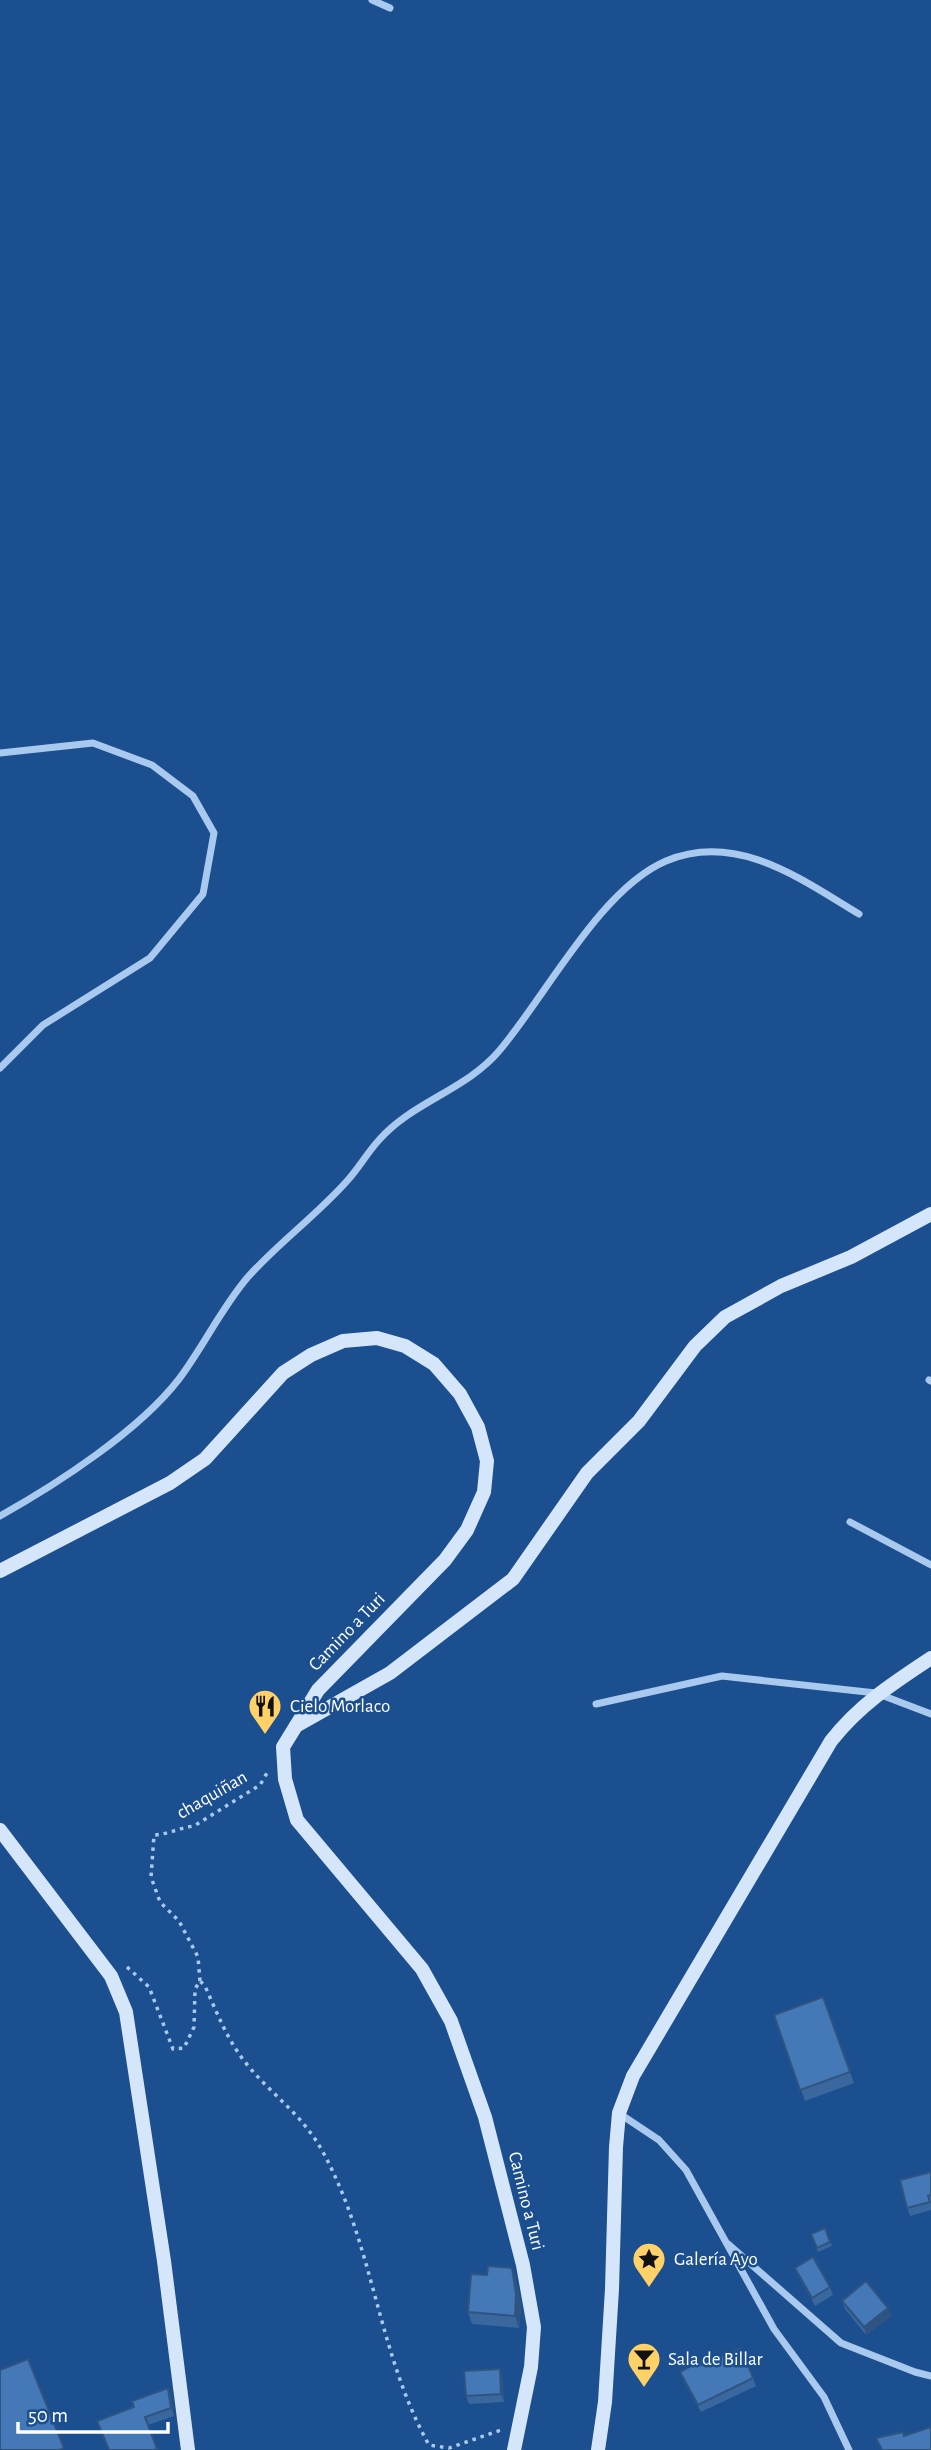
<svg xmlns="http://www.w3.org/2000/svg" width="931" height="2450" font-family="'Alegreya Sans',sans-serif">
<rect width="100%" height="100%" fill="#1b4f8f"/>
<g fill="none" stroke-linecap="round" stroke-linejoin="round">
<g stroke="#a9c9ee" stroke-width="3.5" stroke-dasharray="3.5 5" stroke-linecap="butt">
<path d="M127 1967 149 1987 173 2049 184 2048 194 2027 195 1989 200 1981 205 1986C217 2013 227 2039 245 2062 272 2096 302 2113 324 2154 374 2247 378 2354 429 2445L449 2448 501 2430"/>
<path d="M200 1981 198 1957 179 1921 160 1902 151 1877 154 1835C169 1834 179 1828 194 1826L260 1785 267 1773"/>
</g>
<g stroke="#a9c9ee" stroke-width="7">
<polyline points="372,0 390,8"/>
<polyline points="0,753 93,743 152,765 193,796 214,833 203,894 150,958 43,1025 0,1068"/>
<polyline points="929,1380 931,1381"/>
<path d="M0 1516C57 1484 139 1431 179 1379 203 1347 221 1309 247 1278 278 1243 316 1216 347 1181 359 1168 367 1153 379 1140 412 1102 466 1090 499 1051 546 996 600 889 666 861 737 831 802 880 859 914"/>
<polyline points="850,1522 931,1565"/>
<polyline points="596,1704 722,1676 876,1693 931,1714"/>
<polyline points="620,2114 659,2140 686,2170 774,2329 824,2397 849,2450"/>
<polyline points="728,2244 841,2343 915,2372 931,2376"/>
</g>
<g stroke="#d6e6fa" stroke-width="14">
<polyline points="0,1571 170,1483 205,1459 283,1373 311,1355 343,1341 377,1338 405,1346 434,1364 460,1394 478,1427 487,1461 484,1492 467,1530 445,1560 318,1690 283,1747 285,1779 297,1820 422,1969 451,2021 485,2117 523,2265 534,2327 531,2367 514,2450"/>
<polyline points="296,1726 390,1673 513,1579 587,1473 639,1421 695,1346 725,1317 781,1286 851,1257 931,1214"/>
<polyline points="0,1830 111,1976 126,2012 164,2261 188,2450"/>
<path d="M598 2450 605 2402 612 2289 616 2147 619 2113 633 2076 831 1741C859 1705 893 1683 931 1658"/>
</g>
</g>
<g fill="#3a679d">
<polygon points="823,1997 854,2083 805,2101 774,2015"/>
<polygon points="931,2172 931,2210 910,2216 907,2208"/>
<polygon points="825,2228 832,2246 818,2252 811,2234"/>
<polygon points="512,2268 516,2280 521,2306 519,2328 472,2324 468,2312 487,2275"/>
<polygon points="795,2268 830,2287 833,2295 815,2306 798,2275"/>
<polygon points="842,2301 891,2316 866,2335 845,2309"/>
<polygon points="741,2348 756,2386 701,2412 683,2380 680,2372 702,2365"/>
<polygon points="500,2369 502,2377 504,2402 469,2404 466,2396"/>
<polygon points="171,2396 174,2416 148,2425 158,2450 108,2450"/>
</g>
<g fill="#305480">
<polygon points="512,2268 516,2280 521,2306 519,2328 515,2316"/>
<polygon points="888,2308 891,2316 866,2335 864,2327"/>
<polygon points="500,2369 502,2377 504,2402 501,2394"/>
<polygon points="168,2388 171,2396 174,2416 171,2408"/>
</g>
<g fill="#4478b7" stroke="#305480" stroke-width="2">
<polygon points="823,1997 850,2072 800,2090 774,2015"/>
<polygon points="931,2172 931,2195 928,2196 930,2202 907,2208 900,2180"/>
<polygon points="825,2228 830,2242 817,2248 811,2234"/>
<polygon points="813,2257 830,2287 812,2298 795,2268"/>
<polygon points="488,2266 512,2268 516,2294 515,2316 468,2312 471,2274 487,2275"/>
<polygon points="866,2281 888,2308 864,2327 842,2301"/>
<polygon points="741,2348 753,2378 698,2405 680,2372 700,2361 702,2365"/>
<polygon points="28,2359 64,2448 59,2450 0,2450 0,2370"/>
<polygon points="500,2369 501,2394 466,2396 464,2371"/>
<polygon points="168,2388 171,2408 145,2417 157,2449 154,2450 109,2450 97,2421 134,2407 132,2401"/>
<polygon points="931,2427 931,2450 882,2450 876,2438 903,2432 904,2436"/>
</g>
<defs>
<symbol id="restaurant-pin" viewBox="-11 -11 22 30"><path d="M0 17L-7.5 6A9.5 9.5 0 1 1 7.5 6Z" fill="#ffd166" stroke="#1b4f8f"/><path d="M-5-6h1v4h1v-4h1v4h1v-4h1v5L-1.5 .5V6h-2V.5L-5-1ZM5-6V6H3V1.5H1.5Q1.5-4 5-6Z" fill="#111"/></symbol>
<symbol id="sight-pin" viewBox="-11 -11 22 30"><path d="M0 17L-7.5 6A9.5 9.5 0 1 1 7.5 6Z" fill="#ffd166" stroke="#1b4f8f"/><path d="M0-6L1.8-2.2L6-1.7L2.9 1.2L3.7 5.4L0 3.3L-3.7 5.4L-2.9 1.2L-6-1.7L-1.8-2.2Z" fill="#111"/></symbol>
<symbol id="bar-pin" viewBox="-11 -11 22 30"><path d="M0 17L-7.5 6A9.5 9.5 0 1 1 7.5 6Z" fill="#ffd166" stroke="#1b4f8f"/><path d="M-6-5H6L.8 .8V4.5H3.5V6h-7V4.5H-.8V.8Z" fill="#111"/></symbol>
</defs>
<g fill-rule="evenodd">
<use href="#restaurant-pin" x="246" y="1687" width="38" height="52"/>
<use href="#sight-pin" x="630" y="2240" width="38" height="52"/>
<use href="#bar-pin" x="625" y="2340" width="38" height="52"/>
</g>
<g text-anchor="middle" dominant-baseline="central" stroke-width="5" stroke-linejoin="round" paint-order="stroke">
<g font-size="19" fill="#fff" stroke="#1b4f8f">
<text transform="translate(347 1632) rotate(-46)">Camino a Turi</text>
<text transform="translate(212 1795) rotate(-30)">chaquiñan</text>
<text transform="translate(526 2201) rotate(76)">Camino a Turi</text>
</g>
<g font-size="19" fill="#fff" stroke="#1b4f8f" text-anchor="start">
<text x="290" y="1706">Cielo Morlaco</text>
<text x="674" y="2259">Galería Ayo</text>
<text x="668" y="2359">Sala de Billar</text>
</g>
</g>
<path d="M18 2422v10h150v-10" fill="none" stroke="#ffffff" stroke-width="3.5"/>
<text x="28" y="2422" font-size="21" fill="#ffffff" stroke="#1b4f8f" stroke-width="5" paint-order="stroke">50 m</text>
</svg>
